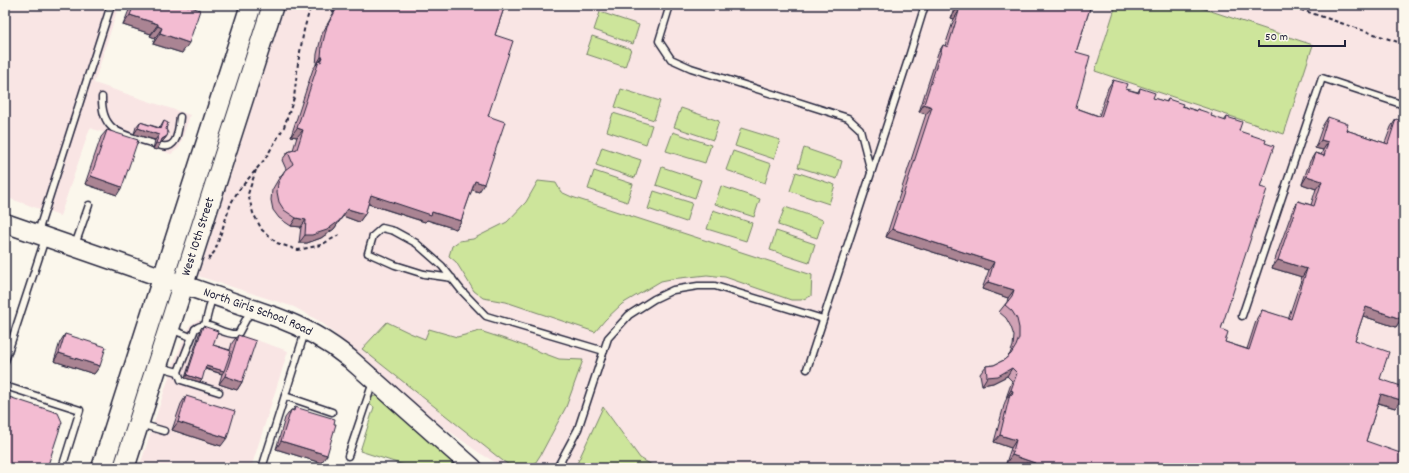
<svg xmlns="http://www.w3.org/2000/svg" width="1409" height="473" font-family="Dekko,sans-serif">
<rect width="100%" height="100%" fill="#fbf7ec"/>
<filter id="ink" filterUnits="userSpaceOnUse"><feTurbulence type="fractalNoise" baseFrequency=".025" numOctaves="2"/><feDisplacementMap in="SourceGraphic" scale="8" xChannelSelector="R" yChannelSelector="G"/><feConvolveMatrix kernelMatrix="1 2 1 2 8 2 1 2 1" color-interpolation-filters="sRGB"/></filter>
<g filter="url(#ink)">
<g fill="#f9e5e4">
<polygon points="5,5 119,5 94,83 190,115 179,148 171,154 90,128 60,216 5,197"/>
<polygon points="285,5 1404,5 1404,468 505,468 478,452 431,418 321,322 294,307 198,276"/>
<polygon points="198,320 288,351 251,468 139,468 174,362 190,325"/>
</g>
<g fill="#cde59b" stroke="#78846b">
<polygon points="1116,5 1193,5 1313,45 1284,134 1095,71"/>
<polygon points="600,12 639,25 633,44 594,30"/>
<polygon points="592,36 631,49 625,67 586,54"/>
<polygon points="621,89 660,101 654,120 615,107"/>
<polygon points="681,108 719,121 713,140 674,127"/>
<polygon points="613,113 652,125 646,144 607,131"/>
<polygon points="741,128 780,140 774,159 735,146"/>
<polygon points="673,132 711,145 705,163 666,151"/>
<polygon points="602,147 641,160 635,178 596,165"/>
<polygon points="804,148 842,161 837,179 798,167"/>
<polygon points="733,151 771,164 765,183 726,170"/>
<polygon points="662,167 701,180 695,198 656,185"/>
<polygon points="594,171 633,184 627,202 588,189"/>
<polygon points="796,172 835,185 829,204 790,191"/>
<polygon points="538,181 556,183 561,192 572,197 812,275 811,296 801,300 791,300 725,277 707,275 671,279 661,281 622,304 605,320 595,332 506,302 483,298 474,291 456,262 449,256 452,246 459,241 473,239 507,222 526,202"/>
<polygon points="721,186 760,199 754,217 715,204"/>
<polygon points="654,191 692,203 686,222 648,209"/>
<polygon points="785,207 823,220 817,238 778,225"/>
<polygon points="713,210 752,223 746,241 707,229"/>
<polygon points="776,231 815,244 809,263 770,250"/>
<polygon points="387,322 410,333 425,339 429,329 457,337 480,331 511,341 559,359 583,360 566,407 541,454 532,468 514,468 503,461 362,349"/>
<path d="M374 396C386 395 445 451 458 462L457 468H413L360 451 374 407 369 404 370 399Z"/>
<polygon points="603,407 640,458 657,468 575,468"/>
</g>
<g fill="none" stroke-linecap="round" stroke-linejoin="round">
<defs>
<g id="service">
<polyline points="670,5 659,41 671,59 691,68 848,118 860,129 871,172"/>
<path d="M102 97C101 134 124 134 154 144"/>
<path d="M158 145C178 152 178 131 180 117"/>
<polyline points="38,232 111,5"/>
<polyline points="75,245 89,205"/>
<polyline points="452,278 424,274 395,265 368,253 373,236 382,228 394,231 416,243 442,266 461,290 486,316 604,351"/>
<polyline points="1242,316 1322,78 1404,105"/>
<polyline points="205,325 212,297"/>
<polyline points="170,329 191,337"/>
<polyline points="5,361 45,239"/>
<polyline points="160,367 178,372 181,380 219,392"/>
<polyline points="807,369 908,60 925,5"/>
<path d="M178 372 195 329C208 318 221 336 238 334L251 310"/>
<polyline points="5,386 80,410 62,468"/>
<polyline points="285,396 332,412"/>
<polyline points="140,424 164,431"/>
<polyline points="348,456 373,382"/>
<polyline points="262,468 305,332"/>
<polyline points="557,468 578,429 608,338 629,315 654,299 673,290 698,286 715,286 823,319"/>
</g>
<g id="secondary">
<path id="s1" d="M5 223 276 317C303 327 328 341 350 359L473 468"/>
</g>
<g id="primary">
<polyline points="102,468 251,5"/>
<path id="s2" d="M124 468 273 5"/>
</g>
</defs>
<use href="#service" stroke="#22223b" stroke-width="9"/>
<use href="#secondary" stroke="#22223b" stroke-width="21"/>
<use href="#primary" stroke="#22223b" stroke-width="23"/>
<g stroke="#22223b" stroke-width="2" stroke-dasharray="4 3" stroke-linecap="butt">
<polyline points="1287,5 1404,44"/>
<polyline points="256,170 248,194 253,213 262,230 277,243 298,250 321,245 339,235"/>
<polyline points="208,260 215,251 231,203 238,191 265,159 284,127 294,98 298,63 304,30 311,5"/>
</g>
<use href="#service" stroke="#fbf7ec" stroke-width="6"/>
<use href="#secondary" stroke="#fbf7ec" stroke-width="18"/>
<use href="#primary" stroke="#fbf7ec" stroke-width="20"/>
</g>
<g fill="#d1a2b5" stroke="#22223b">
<polygon points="131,5 185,5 182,53 153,44 155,38 150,36 151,34 123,25"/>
<polygon points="334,5 505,5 495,35 488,116 479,192 472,189 461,221 456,229 427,220 425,222 368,204 365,214 359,222 343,216 334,229 321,238 307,243 299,243 301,227 291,226 279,218 273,210 271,200 272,190 279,178 286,169 282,160 288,152 293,150 297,137 291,136 313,69 316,65 317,54 322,34 334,12 332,11"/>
<polygon points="955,5 1091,5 1076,52 1076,108 1099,116 1108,88 1113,80 1126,89 1138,92 1140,88 1153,98 1166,102 1168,99 1182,106 1196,111 1197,109 1211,116 1224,121 1227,117 1239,131 1265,143 1260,187 1221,329 1225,342 1247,349 1257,318 1262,310 1288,319 1302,277 1272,268 1293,209 1298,201 1311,205 1316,189 1302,184 1310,161 1315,153 1321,155 1323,150 1315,148 1323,125 1328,117 1346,130 1385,143 1391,127 1396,119 1401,319 1396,327 1363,316 1355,340 1380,379 1395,408 1378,403 1366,441 1399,468 1022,468 1006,463 1011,448 994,442 1005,402 1007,398 1006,398 1012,381 1007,376 993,383 982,385 980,374 986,366 994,365 1004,360 1010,354 1013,346 1014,336 1011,327 1006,318 999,312 1007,302 1008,298 982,289 989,270 886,237 926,114 919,112 938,53 943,45 945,46 954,19 951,18"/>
<polygon points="164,121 166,129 167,136 163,141 161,142 157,150 153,149 155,140 134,134 136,127 140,122 160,128"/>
<polygon points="107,130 117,195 85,184 101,137"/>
<polygon points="203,326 213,345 230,350 232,343 238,335 242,382 237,390 219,384 222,374 205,369 200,382 185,378 201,328"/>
<polygon points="65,334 100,366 94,374 54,361 60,342"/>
<polygon points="186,396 221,446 172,430 181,404"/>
<polygon points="295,407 321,463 276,449 285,418 291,410 293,410"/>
</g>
<g fill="#aa8493" stroke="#22223b">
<polygon points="337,5 339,5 334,12 332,11"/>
<polygon points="956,10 959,11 954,19 951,18"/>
<polygon points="130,15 158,24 151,34 123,25"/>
<polygon points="158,26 162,28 155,38 150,36"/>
<polygon points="160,33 189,43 182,53 153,44"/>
<polygon points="321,57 323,57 318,64 319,61 316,65"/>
<polygon points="924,104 932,107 926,114 919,112"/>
<polygon points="138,128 159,135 155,140 134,134"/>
<polygon points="297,128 303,130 297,137 291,136"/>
<polygon points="167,136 163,141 159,144 160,144 157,150 153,149 156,143"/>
<polygon points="1321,140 1328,142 1323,150 1315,148"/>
<polygon points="91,176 122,187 117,195 85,184"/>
<polygon points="1307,176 1322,181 1316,189 1302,184"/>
<polygon points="475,181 484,184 479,192 469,189"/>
<polygon points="371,195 432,212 461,221 456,229 427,220 425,222 366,203"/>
<polygon points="348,209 365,214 359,222 343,216 334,229 321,238 307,243 299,243 305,235"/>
<polygon points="296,218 306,220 301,227 291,226"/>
<polygon points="892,229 994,262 989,270 886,237"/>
<polygon points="1278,260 1307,269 1302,277 1272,268"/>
<polygon points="988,282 1014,290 1008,298 982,289"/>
<polygon points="1366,307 1401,319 1396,327 1360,315"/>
<polygon points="59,353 100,366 94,374 54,361"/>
<polygon points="206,366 224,371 222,374 204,368"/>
<polygon points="1012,368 1007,376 993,383 982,385 987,377"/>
<polygon points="187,375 202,380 200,382 185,378"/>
<polygon points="225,376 242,382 237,390 219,384"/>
<polygon points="1011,390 1013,391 1007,398 1006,398"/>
<polygon points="1381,394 1401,400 1395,408 1376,402"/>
<polygon points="178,422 227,438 221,446 172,430"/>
<polygon points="1000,435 1016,440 1011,448 994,442"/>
<polygon points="281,441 327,455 321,463 276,449"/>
<polygon points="1012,455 1035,463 1031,468 1026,463 1023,468 1022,468 1006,463"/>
</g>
<g fill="#f3bcd2" stroke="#22223b">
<polygon points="134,5 162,5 164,6 164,5 185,5 200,10 189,43 160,33 162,28 158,26 158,24 130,15"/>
<polygon points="340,5 505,5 495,35 513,41 488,116 505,122 484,184 475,181 461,221 432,212 431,215 371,195 365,214 348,209 339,221 327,230 312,235 305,235 306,220 296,218 284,210 279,202 277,192 278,183 285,170 293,164 288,152 297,149 303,130 297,128 319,61 321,62 323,57 321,57 322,46 327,26 337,8 339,8"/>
<polygon points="958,5 1091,5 1076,52 1090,56 1076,108 1101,117 1113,80 1128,84 1126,89 1139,93 1140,88 1155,93 1153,98 1167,102 1168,99 1183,104 1182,106 1197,111 1197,109 1212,114 1211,116 1226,121 1227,117 1242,122 1239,131 1266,140 1265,143 1274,146 1260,187 1267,189 1221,329 1228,332 1225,342 1249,350 1262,310 1291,319 1307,269 1278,260 1298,201 1314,206 1322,181 1307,176 1315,153 1324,156 1328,142 1321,140 1328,117 1348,124 1346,130 1388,144 1396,119 1404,122 1404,310 1401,319 1366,307 1355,340 1389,352 1380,379 1404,387 1404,391 1401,400 1381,394 1366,441 1403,454 1399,468 1025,468 1026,463 1034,466 1035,463 1012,455 1016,440 1000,435 1010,394 1012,395 1013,391 1011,390 1017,373 1012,368 998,376 987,377 986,366 994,365 1004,360 1011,354 1016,346 1019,338 1019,328 1017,319 1012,311 1005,305 1012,296 1014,290 988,282 994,262 892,229 932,107 924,104 943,45 948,47 959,11 956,10"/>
<polygon points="164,121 168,123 166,129 168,133 167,136 162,139 160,144 156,143 159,135 138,128 140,122 161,129"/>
<polygon points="107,130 138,140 122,187 91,176"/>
<polygon points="203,326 218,331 213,345 231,351 224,371 206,366 202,380 187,375"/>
<polygon points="65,334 106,347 100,366 59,353"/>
<polygon points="238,335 256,341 242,382 225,376"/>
<polygon points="6,396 58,413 62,422 47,468 5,468 5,400"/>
<polygon points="186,396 235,411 227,438 178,422"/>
<polygon points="295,407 335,419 334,424 336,424 327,455 281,441 291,410 294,411"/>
</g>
</g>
<g text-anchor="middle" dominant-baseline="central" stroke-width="4" stroke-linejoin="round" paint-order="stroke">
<g font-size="13" fill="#22223b" stroke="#fbf7ec">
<text stroke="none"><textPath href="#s2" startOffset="243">West 10th Street</textPath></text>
<text stroke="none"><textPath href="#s1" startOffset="268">North Girls School Road</textPath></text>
</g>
</g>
<rect width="1409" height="473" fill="none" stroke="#fbf7ec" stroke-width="20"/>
<rect x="10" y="10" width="1389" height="453" fill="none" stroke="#22223b" stroke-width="1.5" filter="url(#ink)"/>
<path d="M1259 40v6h86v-6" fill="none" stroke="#22223b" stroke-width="2"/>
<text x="1265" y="40" font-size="12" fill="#22223b" stroke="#fbf7ec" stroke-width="3" paint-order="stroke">50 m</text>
</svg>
